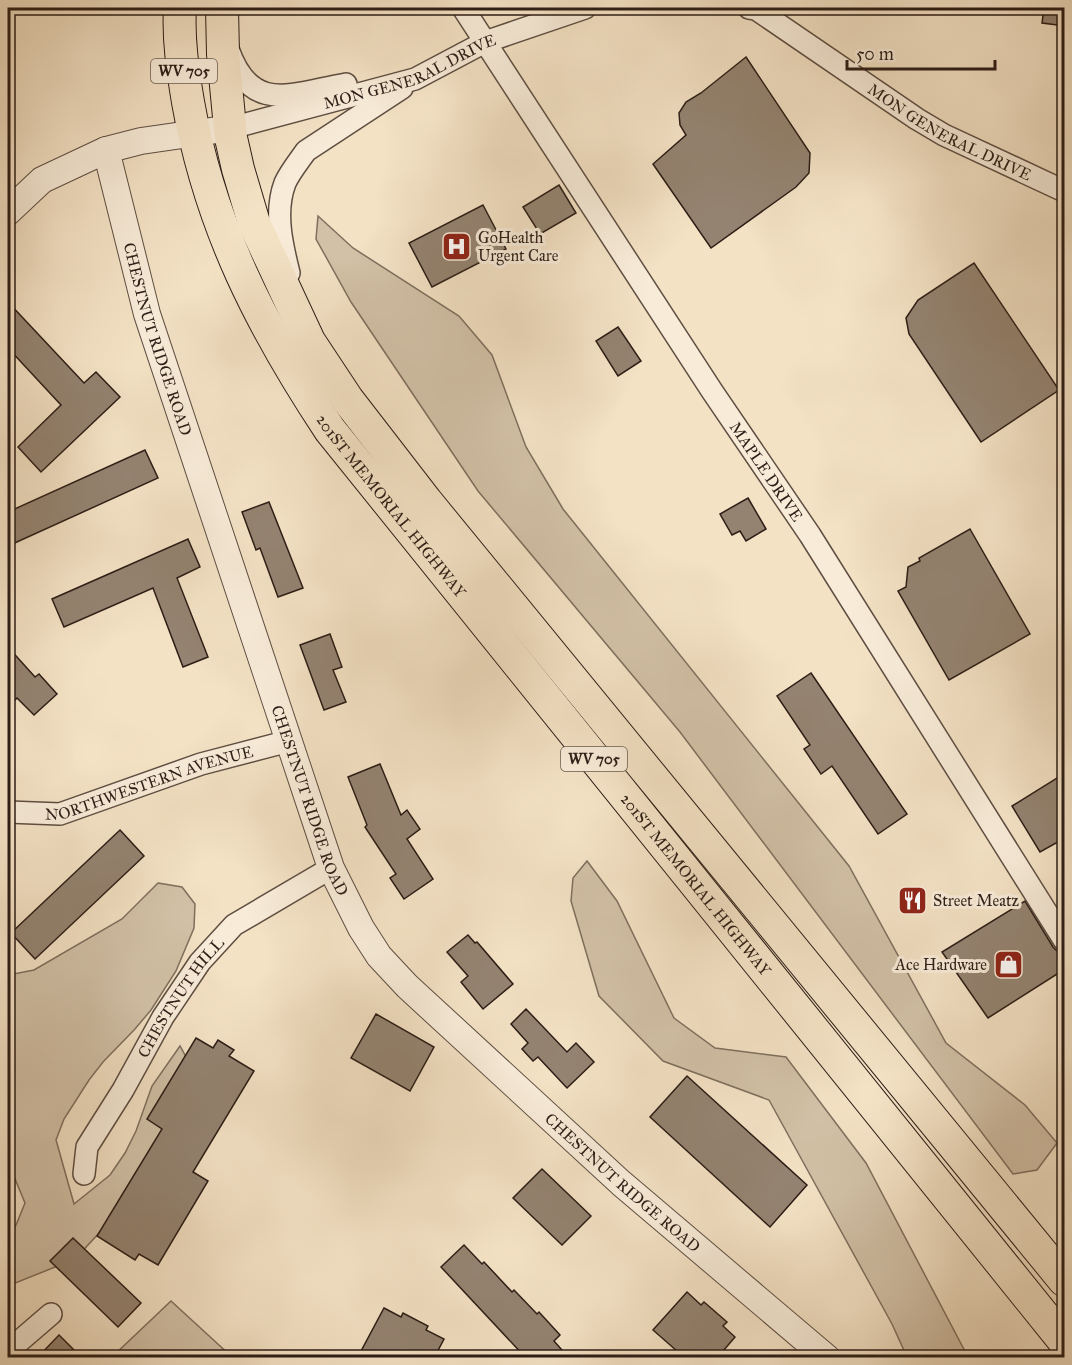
<svg xmlns="http://www.w3.org/2000/svg" width="1072" height="1365" font-family="'IM FELL Great Primer',serif">
<rect width="100%" height="100%" fill="#f4e2c5"/>
<filter id="stains"><feTurbulence type="fractalNoise" baseFrequency=".00333" numOctaves="4"/><feColorMatrix values="0 0 0 0 .2 0 0 0 0 .09 0 0 0 0 .02 0 0 0 .5 -.17"/></filter>
<radialGradient id="worn" r=".72"><stop offset=".6" stop-color="#630" stop-opacity="0"/><stop offset="1" stop-color="#630" stop-opacity=".3"/></radialGradient>
<g fill="#d2c1a7" stroke="#7f6f5e" stroke-width="1.5">
<polygon points="318,216 353,248 459,316 492,355 526,447 563,509 849,866 946,1043 1025,1105 1057,1143 1037,1170 1013,1174 680,732 478,491 351,302 316,239"/>
<polygon points="587,861 617,901 674,1018 715,1048 786,1057 866,1163 968,1357 907,1357 892,1324 769,1100 663,1061 599,996 571,901 573,878"/>
<polygon points="158,883 182,887 195,904 194,928 176,971 151,1010 135,1029 103,1062 89,1080 64,1119 56,1140 74,1204 110,1175 125,1153 136,1131 152,1086 180,1046 191,1066 173,1111 112,1219 75,1259 8,1286 8,1235 16,1225 25,1203 8,1162 8,975 34,970 122,919"/>
<polygon points="171,1301 232,1357 112,1357"/>
</g>
<g fill="#948371" stroke="#2c1d16" stroke-width="1.5">
<polygon points="1044,8 1065,8 1065,26 1042,23"/>
<polygon points="746,57 810,153 809,173 796,187 711,248 653,164 686,135 680,125 679,113 686,102 701,93"/>
<polygon points="559,185 576,213 540,234 523,207"/>
<polygon points="483,205 506,249 432,287 409,243"/>
<polygon points="974,263 1059,390 981,442 909,334 906,318 918,300"/>
<polygon points="8,302 84,383 96,372 120,397 41,472 18,447 61,405 8,348"/>
<polygon points="618,327 641,361 618,376 596,341"/>
<polygon points="145,450 158,478 8,546 8,512"/>
<polygon points="748,498 766,529 746,541 740,531 732,535 720,514"/>
<polygon points="269,502 303,588 278,597 260,548 256,550 242,512"/>
<polygon points="970,529 1030,634 949,680 898,591 906,587 908,567 920,561 919,558"/>
<polygon points="188,539 200,567 177,578 208,657 183,667 153,588 64,627 52,599"/>
<polygon points="330,634 342,667 333,670 346,702 324,710 300,645"/>
<polygon points="8,647 35,677 39,674 57,694 34,715 17,698 8,707"/>
<polygon points="811,673 907,814 878,834 832,766 821,774 804,749 810,745 777,696"/>
<polygon points="380,764 401,815 407,810 420,829 407,839 433,879 404,899 390,878 396,874 365,827 367,825 348,777"/>
<polygon points="1065,773 1065,838 1040,852 1012,806"/>
<polygon points="120,830 144,856 35,959 11,933"/>
<polygon points="1025,901 1053,947 1065,959 1065,969 988,1018 942,952"/>
<polygon points="468,935 475,943 477,942 513,984 483,1009 461,982 468,976 447,952"/>
<polygon points="526,1009 567,1052 576,1043 594,1062 567,1088 538,1057 533,1061 522,1049 528,1043 511,1024"/>
<polygon points="376,1014 434,1047 410,1091 351,1058"/>
<polygon points="196,1038 213,1048 218,1040 234,1050 229,1056 254,1071 193,1172 208,1181 158,1265 139,1254 135,1260 97,1236 162,1129 147,1119"/>
<polygon points="687,1076 807,1185 770,1227 650,1117"/>
<polygon points="542,1169 591,1216 562,1245 513,1198"/>
<polygon points="73,1238 141,1303 118,1327 50,1261"/>
<polygon points="464,1245 482,1264 484,1262 512,1292 514,1290 537,1314 539,1312 560,1335 554,1341 569,1358 526,1358 441,1267"/>
<polygon points="687,1292 701,1305 704,1302 727,1322 723,1326 735,1337 717,1358 685,1358 653,1330"/>
<polygon points="384,1308 401,1317 403,1313 428,1326 426,1330 444,1339 434,1358 369,1358 360,1353"/>
<polygon points="59,1335 82,1358 37,1358"/>
</g>
<g fill="none" stroke-linecap="round" stroke-linejoin="round">
<defs>
<g id="minor">
<path id="s1" d="M463 8 712 391 810 535 1064 940"/>
<path id="s2" d="M749 8 756 9 917 119 944 135 1064 191"/>
<path d="M228 49C251 116 293 93 346 84"/>
<path id="s3" d="M231 128 415 79 485 42 585 8"/>
<path d="M289 273C282 245 274 212 285 183 290 172 299 161 306 151L402 88"/>
<path id="s4" d="M8 812 60 814 201 764 289 741"/>
<path id="s5" d="M84 1174 87 1147 123 1090 163 1017 200 962 234 925 331 868"/>
<polyline points="8,1351 51,1314"/>
</g>
<g id="tertiary">
<path id="s6" d="M106 150 147 314 331 868 361 928 379 956 407 986 621 1183 827 1358"/>
<polyline points="8,212 42,180 106,150 141,141 231,128"/>
</g>
<g id="primary">
<path id="s7" d="M180 8C178 39 183 72 188 102 210 226 261 326 330 430L1064 1341"/>
<polyline points="222,8 223,54 231,138 238,169 254,223 309,341 348,400 426,501 1064,1280"/>
</g>
</defs>
<use href="#minor" stroke="#5e4e42" stroke-width="24"/>
<use href="#tertiary" stroke="#5e4e42" stroke-width="28"/>
<use href="#primary" stroke="#2c1d16" stroke-width="34"/>
<use href="#minor" stroke="#f8ecd9" stroke-width="21"/>
<use href="#tertiary" stroke="#f8ecd9" stroke-width="26"/>
<use href="#primary" stroke="#f4e2c5" stroke-width="32"/>
</g>
<defs>
<symbol id="hospital-square" viewBox="-11 -11 22 22"><rect x="-9" y="-9" width="18" height="18" rx="4" fill="#8f2418" stroke="#f8ecd9"/><path d="M-5-5h3v3.5h4V-5h3V5h-3V1.5h-4V5h-3Z" fill="#fff"/></symbol>
<symbol id="restaurant-square" viewBox="-11 -11 22 22"><rect x="-9" y="-9" width="18" height="18" rx="4" fill="#8f2418" stroke="#f8ecd9"/><path d="M-5-6h1v4h1v-4h1v4h1v-4h1v5L-1.5 .5V6h-2V.5L-5-1ZM5-6V6H3V1.5H1.5Q1.5-4 5-6Z" fill="#fff"/></symbol>
<symbol id="shop-square" viewBox="-11 -11 22 22"><rect x="-9" y="-9" width="18" height="18" rx="4" fill="#8f2418" stroke="#f8ecd9"/><path d="M-5-2.5h2.3a2.7 3.5 0 0 1 5.4 0H5L5.5 6h-11ZM-1.5-2.5h3a1.5 2.3 0 0 0-3 0Z" fill="#fff"/></symbol>
</defs>
<g fill-rule="evenodd">
<use href="#hospital-square" x="440" y="230" width="33" height="33"/>
<use href="#restaurant-square" x="896" y="884" width="33" height="33"/>
<use href="#shop-square" x="992" y="948" width="33" height="33"/>
</g>
<g text-anchor="middle" dominant-baseline="central" stroke-width="6" stroke-linejoin="round" paint-order="stroke">
<g fill="#f8ecd9" stroke="#695b50" stroke-width="1.5">
<rect x="151" y="59" width="66" height="24" rx="4.5"/>
<rect x="561" y="747" width="66" height="24" rx="4.5"/>
</g>
<g font-size="15" font-weight="bold" fill="#2c1d16">
<text x="184" y="71">WV 705</text>
<text x="594" y="759">WV 705</text>
</g>
<g font-size="16" fill="#2c1d16" stroke="#f8ecd9">
<text stroke="none"><textPath href="#s3" startOffset="188">MON GENERAL DRIVE</textPath></text>
<text stroke="none"><textPath href="#s2" startOffset="237">MON GENERAL DRIVE</textPath></text>
<text stroke="none"><textPath href="#s6" startOffset="196">CHESTNUT RIDGE ROAD</textPath></text>
<text stroke="none"><textPath href="#s1" startOffset="554">MAPLE DRIVE</textPath></text>
<text stroke="none"><textPath href="#s7" startOffset="552">201ST MEMORIAL HIGHWAY</textPath></text>
<text stroke="none"><textPath href="#s4" startOffset="146">NORTHWESTERN AVENUE</textPath></text>
<text stroke="none"><textPath href="#s6" startOffset="682">CHESTNUT RIDGE ROAD</textPath></text>
<text stroke="none"><textPath href="#s7" startOffset="1038">201ST MEMORIAL HIGHWAY</textPath></text>
<text stroke="none"><textPath href="#s5" startOffset="204">CHESTNUT HILL</textPath></text>
<text stroke="none"><textPath href="#s6" startOffset="1186">CHESTNUT RIDGE ROAD</textPath></text>
</g>
<g font-size="16" fill="#2c1d16" stroke="#f8ecd9" text-anchor="start">
<text x="478" y="237">GoHealth<tspan x="478" dy="18">Urgent Care</tspan></text>
<text x="933" y="900">Street Meatz</text>
<text x="987" y="964" text-anchor="end">Ace Hardware</text>
</g>
</g>
<rect width="1072" height="1365" fill="none" stroke="#f4e2c5" stroke-width="30"/>
<rect x="9" y="9" width="1054" height="1347" fill="none" stroke="#2c1d16" stroke-width="3"/>
<rect x="15" y="15" width="1042" height="1335" fill="none" stroke="#2c1d16" stroke-width="1.5"/>
<path d="M847 60v9h148v-9" fill="none" stroke="#2c1d16" stroke-width="3"/>
<text x="856" y="60" font-size="18" fill="#2c1d16" stroke="#f8ecd9" stroke-width="4.5" paint-order="stroke">50 m</text>
<rect width="100%" height="100%" filter="url(#stains)"/>
<rect width="100%" height="100%" fill="url(#worn)"/>
</svg>
